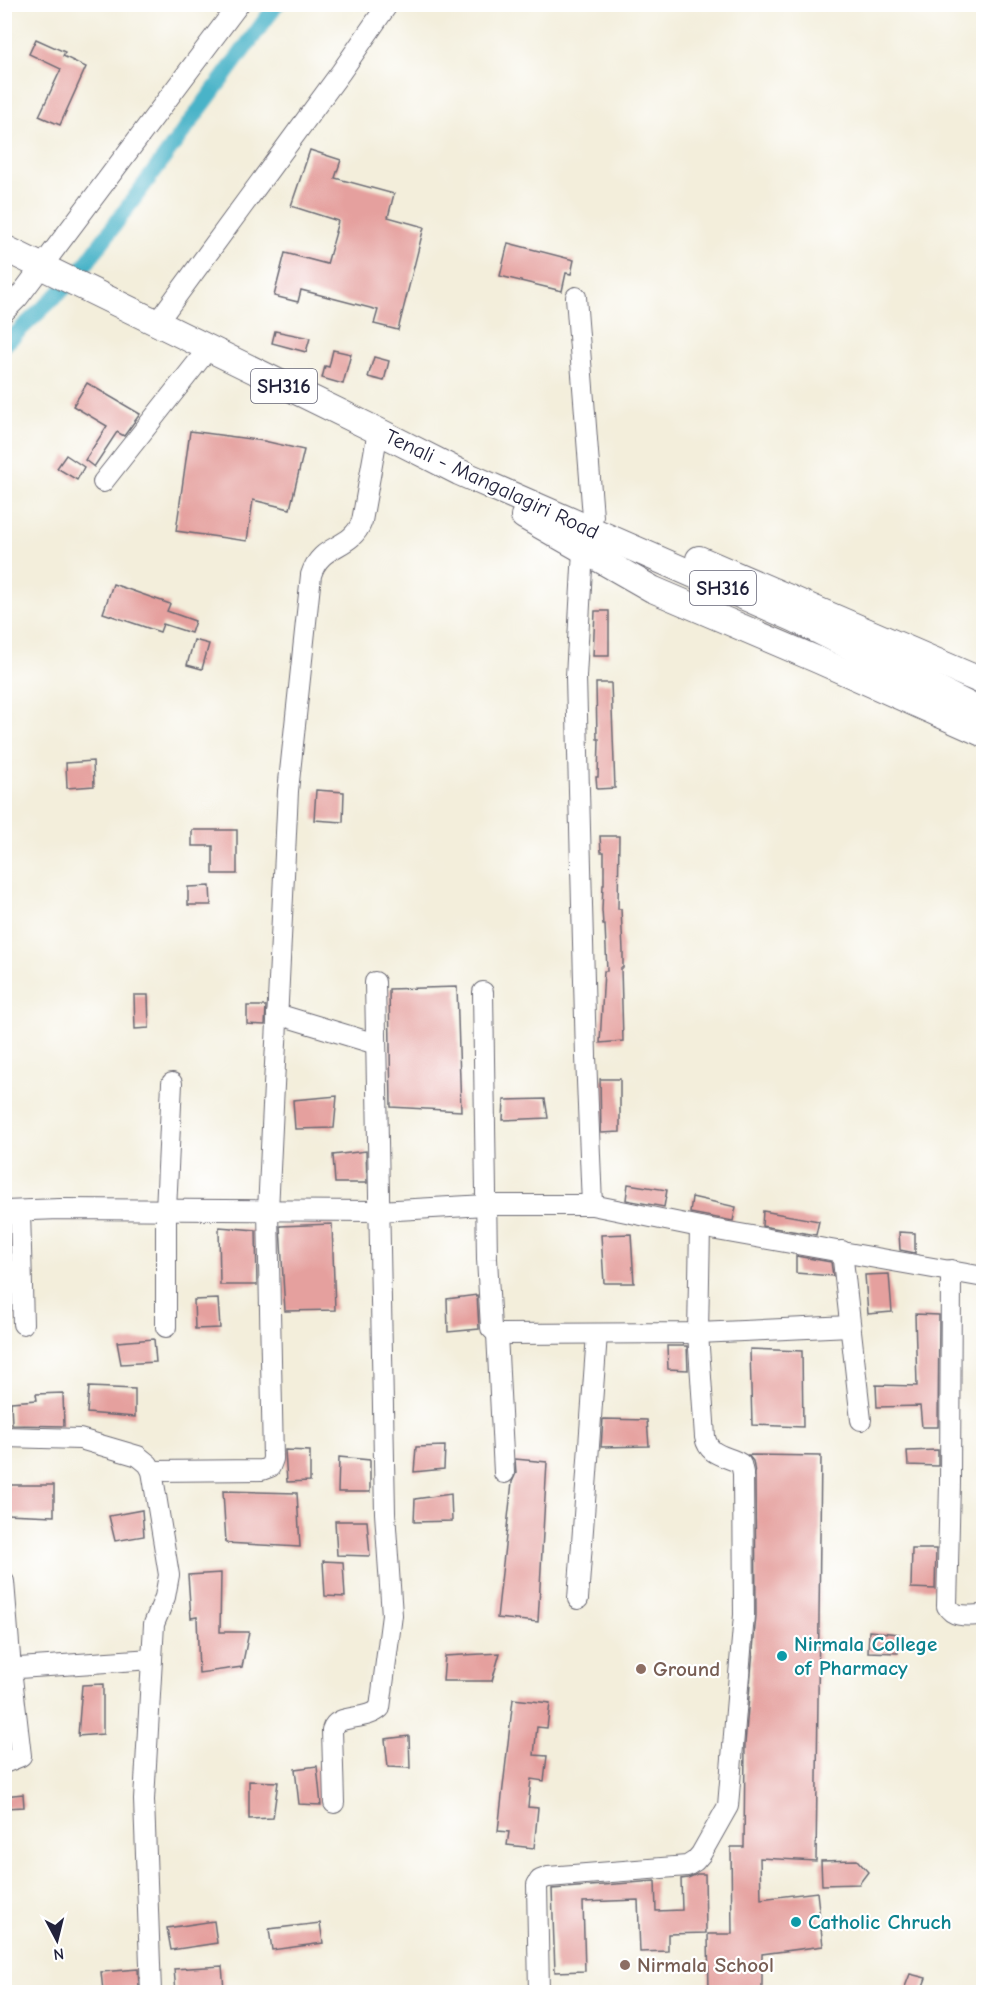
<svg xmlns="http://www.w3.org/2000/svg" width="988" height="1997" font-family="'Comic Neue',sans-serif">
<rect width="100%" height="100%" fill="#fff"/>
<filter id="ink" filterUnits="userSpaceOnUse"><feTurbulence type="fractalNoise" baseFrequency=".0167" numOctaves="2"/><feDisplacementMap in="SourceGraphic" scale="12" xChannelSelector="R" yChannelSelector="G"/><feConvolveMatrix kernelMatrix="1 2 1 2 8 2 1 2 1" color-interpolation-filters="sRGB"/></filter>
<filter id="wash" filterUnits="userSpaceOnUse"><feTurbulence type="fractalNoise" baseFrequency=".008" numOctaves="4" result="noise"/><feDisplacementMap in="SourceGraphic" scale="24" xChannelSelector="R" yChannelSelector="G"/><feGaussianBlur stdDeviation="1.35" result="paint"/><feColorMatrix in="noise" values="0 0 0 0 0 0 0 0 0 0 0 0 0 0 0 0 0 1.4 0 .05"/><feComposite in="paint" operator="in"/></filter>
<g filter="url(#wash)">
<rect width="100%" height="100%" fill="#f3eedb"/>
<g fill="none" stroke-linecap="round" stroke-linejoin="round">
<polyline stroke="#4ab3c8" stroke-width="16" points="4,345 77,276 277,4"/>
</g>
<g id="blocks">
<g fill="#e5a09e">
<polygon points="36,39 65,52 63,56 86,67 60,125 39,116 61,69 29,54"/>
<polygon points="310,150 341,160 335,178 394,194 388,217 424,227 398,330 374,324 378,310 301,290 298,302 274,296 285,253 327,264 336,232 335,232 338,221 291,206"/>
<polygon points="508,243 574,260 571,274 566,273 562,291 500,276"/>
<polygon points="275,331 310,338 306,352 272,343"/>
<polygon points="333,350 351,354 343,384 322,378 325,366 329,367"/>
<polygon points="374,357 389,361 384,381 368,377"/>
<polygon points="87,383 140,414 124,436 117,432 94,467 85,460 107,426 73,406"/>
<polygon points="190,431 264,441 304,450 290,509 253,500 247,541 176,531"/>
<polygon points="66,455 84,467 77,480 57,468"/>
<polygon points="113,584 170,604 167,611 195,621 191,633 163,624 160,632 103,613"/>
<polygon points="595,611 609,611 609,656 593,656"/>
<polygon points="194,640 209,644 202,669 187,665"/>
<polygon points="596,683 611,683 615,788 597,789 596,777 598,777 599,739 597,739"/>
<polygon points="93,761 94,786 67,788 66,763"/>
<polygon points="316,790 344,792 343,822 314,820"/>
<polygon points="192,830 237,830 237,874 213,874 213,846 192,846"/>
<polygon points="600,836 619,836 618,909 621,909 623,951 623,968 621,968 623,1041 600,1043 604,971 607,971 605,925 603,925 602,910 603,885 604,885 604,852 601,852"/>
<polygon points="210,886 211,905 188,905 188,887"/>
<polygon points="457,987 461,1111 391,1107 389,989"/>
<polygon points="134,995 148,995 149,1028 135,1029"/>
<polygon points="247,1006 266,1006 265,1025 247,1024"/>
<polygon points="600,1079 620,1079 620,1132 601,1133"/>
<polygon points="337,1096 334,1128 295,1129 293,1100"/>
<polygon points="545,1099 548,1118 503,1120 504,1100"/>
<polygon points="366,1151 367,1183 335,1183 333,1155"/>
<polygon points="628,1184 667,1190 664,1207 626,1200"/>
<polygon points="692,1197 736,1207 733,1221 690,1213"/>
<polygon points="763,1211 819,1221 816,1235 762,1226"/>
<polygon points="332,1224 335,1310 285,1311 280,1226"/>
<polygon points="219,1227 256,1230 257,1285 220,1285"/>
<polygon points="899,1232 915,1233 915,1253 900,1250"/>
<polygon points="631,1234 634,1283 604,1283 601,1235"/>
<polygon points="796,1256 831,1262 833,1276 796,1273"/>
<polygon points="889,1274 892,1312 868,1314 865,1275"/>
<polygon points="477,1295 479,1329 448,1332 447,1299"/>
<polygon points="218,1299 220,1328 195,1329 194,1300"/>
<polygon points="915,1314 939,1315 938,1427 922,1427 920,1406 877,1407 876,1385 917,1386"/>
<polygon points="154,1339 156,1362 121,1364 117,1342"/>
<polygon points="667,1346 687,1346 688,1370 668,1369"/>
<polygon points="750,1349 802,1351 803,1427 752,1425"/>
<polygon points="89,1387 135,1389 135,1417 87,1413"/>
<polygon points="63,1393 64,1426 12,1425 11,1402 37,1400 36,1394"/>
<polygon points="603,1419 647,1420 649,1446 601,1447"/>
<polygon points="445,1446 444,1469 414,1472 416,1447"/>
<polygon points="285,1450 310,1451 310,1481 287,1482"/>
<polygon points="938,1450 938,1466 908,1465 907,1451"/>
<polygon points="748,1455 821,1456 816,1861 760,1858 761,1899 817,1892 823,1946 762,1954 762,1992 709,1992 708,1934 732,1934 731,1847 744,1847 745,1744 756,1615 755,1473 753,1461"/>
<polygon points="339,1457 370,1460 370,1492 338,1492"/>
<polygon points="515,1459 547,1462 538,1622 497,1618 512,1482 516,1473"/>
<polygon points="6,1485 54,1485 54,1516 6,1514"/>
<polygon points="223,1491 297,1493 300,1547 226,1543"/>
<polygon points="451,1494 452,1521 414,1522 415,1499"/>
<polygon points="142,1510 144,1536 115,1541 109,1516"/>
<polygon points="335,1521 367,1521 370,1556 337,1555"/>
<polygon points="912,1549 936,1549 935,1589 911,1588"/>
<polygon points="323,1561 343,1562 345,1597 325,1596"/>
<polygon points="221,1573 220,1632 249,1632 242,1667 199,1673 197,1617 191,1618 188,1575"/>
<polygon points="869,1631 899,1634 898,1653 868,1652"/>
<polygon points="500,1653 492,1681 443,1681 445,1656"/>
<polygon points="103,1684 103,1734 78,1736 82,1685"/>
<polygon points="513,1699 550,1703 547,1728 537,1727 534,1755 547,1756 544,1781 531,1779 528,1807 538,1808 534,1848 507,1845 509,1832 498,1831"/>
<polygon points="409,1736 410,1768 388,1767 385,1739"/>
<polygon points="317,1766 321,1805 299,1804 295,1769"/>
<polygon points="249,1781 278,1782 273,1818 249,1819"/>
<polygon points="23,1794 24,1807 4,1808 4,1796"/>
<polygon points="857,1860 868,1872 859,1884 822,1885 821,1861"/>
<polygon points="697,1874 705,1874 706,1933 668,1934 668,1951 640,1952 638,1900 583,1902 585,1971 555,1972 552,1889 655,1881 656,1911 682,1910 681,1879 688,1878"/>
<polygon points="214,1921 217,1943 171,1950 167,1928"/>
<polygon points="320,1923 323,1943 272,1950 269,1929"/>
<polygon points="222,1966 224,1989 176,1992 174,1969"/>
<polygon points="138,1969 139,1987 103,1991 101,1972"/>
<polygon points="910,1974 926,1978 921,1992 903,1992"/>
</g>
</g>
</g>
<g filter="url(#ink)">
<use href="#blocks" fill-opacity="0" stroke="#6b6973" stroke-width="1.5"/>
<g fill="none" stroke-linecap="round" stroke-linejoin="round">
<defs>
<g id="minor">
<polyline points="576,297 593,517"/>
<polyline points="4,312 18,298 239,4"/>
<polyline points="156,324 341,72 388,4"/>
<polyline points="103,482 208,349"/>
<polyline points="583,550 576,677 586,1056 592,1205"/>
<polyline points="483,992 487,1259 491,1328 497,1334 698,1333 850,1326"/>
<polyline points="277,1014 376,1044"/>
<polyline points="4,1211 60,1209 379,1211 486,1205 592,1205 700,1227 984,1277"/>
<polyline points="20,1211 23,1324"/>
<polyline points="842,1251 861,1420"/>
<path d="M951 1270 950 1483 947 1606C954 1619 970 1615 984 1615"/>
<polyline points="166,1327 166,1210 172,1083"/>
<polyline points="497,1334 504,1473"/>
<polyline points="4,1437 80,1439 138,1456 148,1464 152,1471 169,1575 165,1597 154,1624 144,1800 151,1992"/>
<path d="M152 1471 262 1470 270 1467 273 1459 268 1211 288 791 311 575C321 542 351 551 362 521L378 431"/>
<polyline points="4,1582 11,1669 21,1756 4,1763"/>
<polyline points="578,1599 597,1334"/>
<polyline points="4,1669 152,1659"/>
<path d="M334 1803 332 1730C337 1713 365 1722 380 1708L392 1615 385 1513 375 982"/>
<path d="M539 1992 537 1885 540 1880 548 1877 687 1866 695 1861 701 1854 728 1806 744 1615 743 1473 741 1464C726 1455 709 1457 705 1437L698 1333 700 1227"/>
</g>
<g id="major">
<polyline points="4,248 378,431 459,472 795,619 984,713"/>
<polyline points="524,516 652,589 818,660 984,734"/>
<polyline points="699,559 984,682"/>
</g>
</defs>
<use href="#minor" stroke="#6b6973" stroke-width="22"/>
<use href="#major" stroke="#6b6973" stroke-width="28"/>
<use href="#minor" stroke="#fff" stroke-width="20"/>
<use href="#major" stroke="#fff" stroke-width="26"/>
</g>
</g>
<g fill="#0f9aa8" stroke="#fff" stroke-width="2">
<circle cx="782" cy="1656" r="6"/>
<circle cx="796" cy="1922" r="6"/>
</g>
<g fill="#8d6e63" stroke="#fff" stroke-width="2">
<circle cx="641" cy="1669" r="6"/>
<circle cx="625" cy="1965" r="6"/>
</g>
<g text-anchor="middle" dominant-baseline="central" stroke-width="4.5" stroke-linejoin="round" paint-order="stroke">
<g fill="#fff" stroke="#646476" stroke-width="1.5">
<rect x="251" y="369" width="66" height="34" rx="4.5"/>
<rect x="690" y="571" width="66" height="34" rx="4.5"/>
</g>
<g font-size="20" font-weight="bold" fill="#22223b">
<text x="284" y="386">SH316</text>
<text x="723" y="588">SH316</text>
</g>
<g font-size="21" fill="#22223b" stroke="#fff">
<text transform="translate(492 484) rotate(25)">Tenali - Mangalagiri Road</text>
</g>
<g font-size="21" font-weight="bold" fill="#0d838f" stroke="#fff" text-anchor="start">
<text x="794" y="1644">Nirmala College<tspan x="794" dy="24">of Pharmacy</tspan></text>
<text x="808" y="1922">Catholic Chruch</text>
</g>
<g font-size="21" font-weight="bold" fill="#785e54" stroke="#fff" text-anchor="start">
<text x="653" y="1669">Ground</text>
<text x="637" y="1965">Nirmala School</text>
</g>
</g>
<rect width="988" height="1997" fill="none" stroke="#fff" stroke-width="24"/>
<g transform="translate(57 1940) rotate(173)" stroke="#ffffff" stroke-width="4.5" paint-order="stroke">
<path d="M0-4.5L10 22L0 15L-10 22Z" fill="#22223b"/>
<text y="-9" font-size="16" font-weight="bold" text-anchor="middle" fill="#22223b">N</text>
</g>
</svg>
